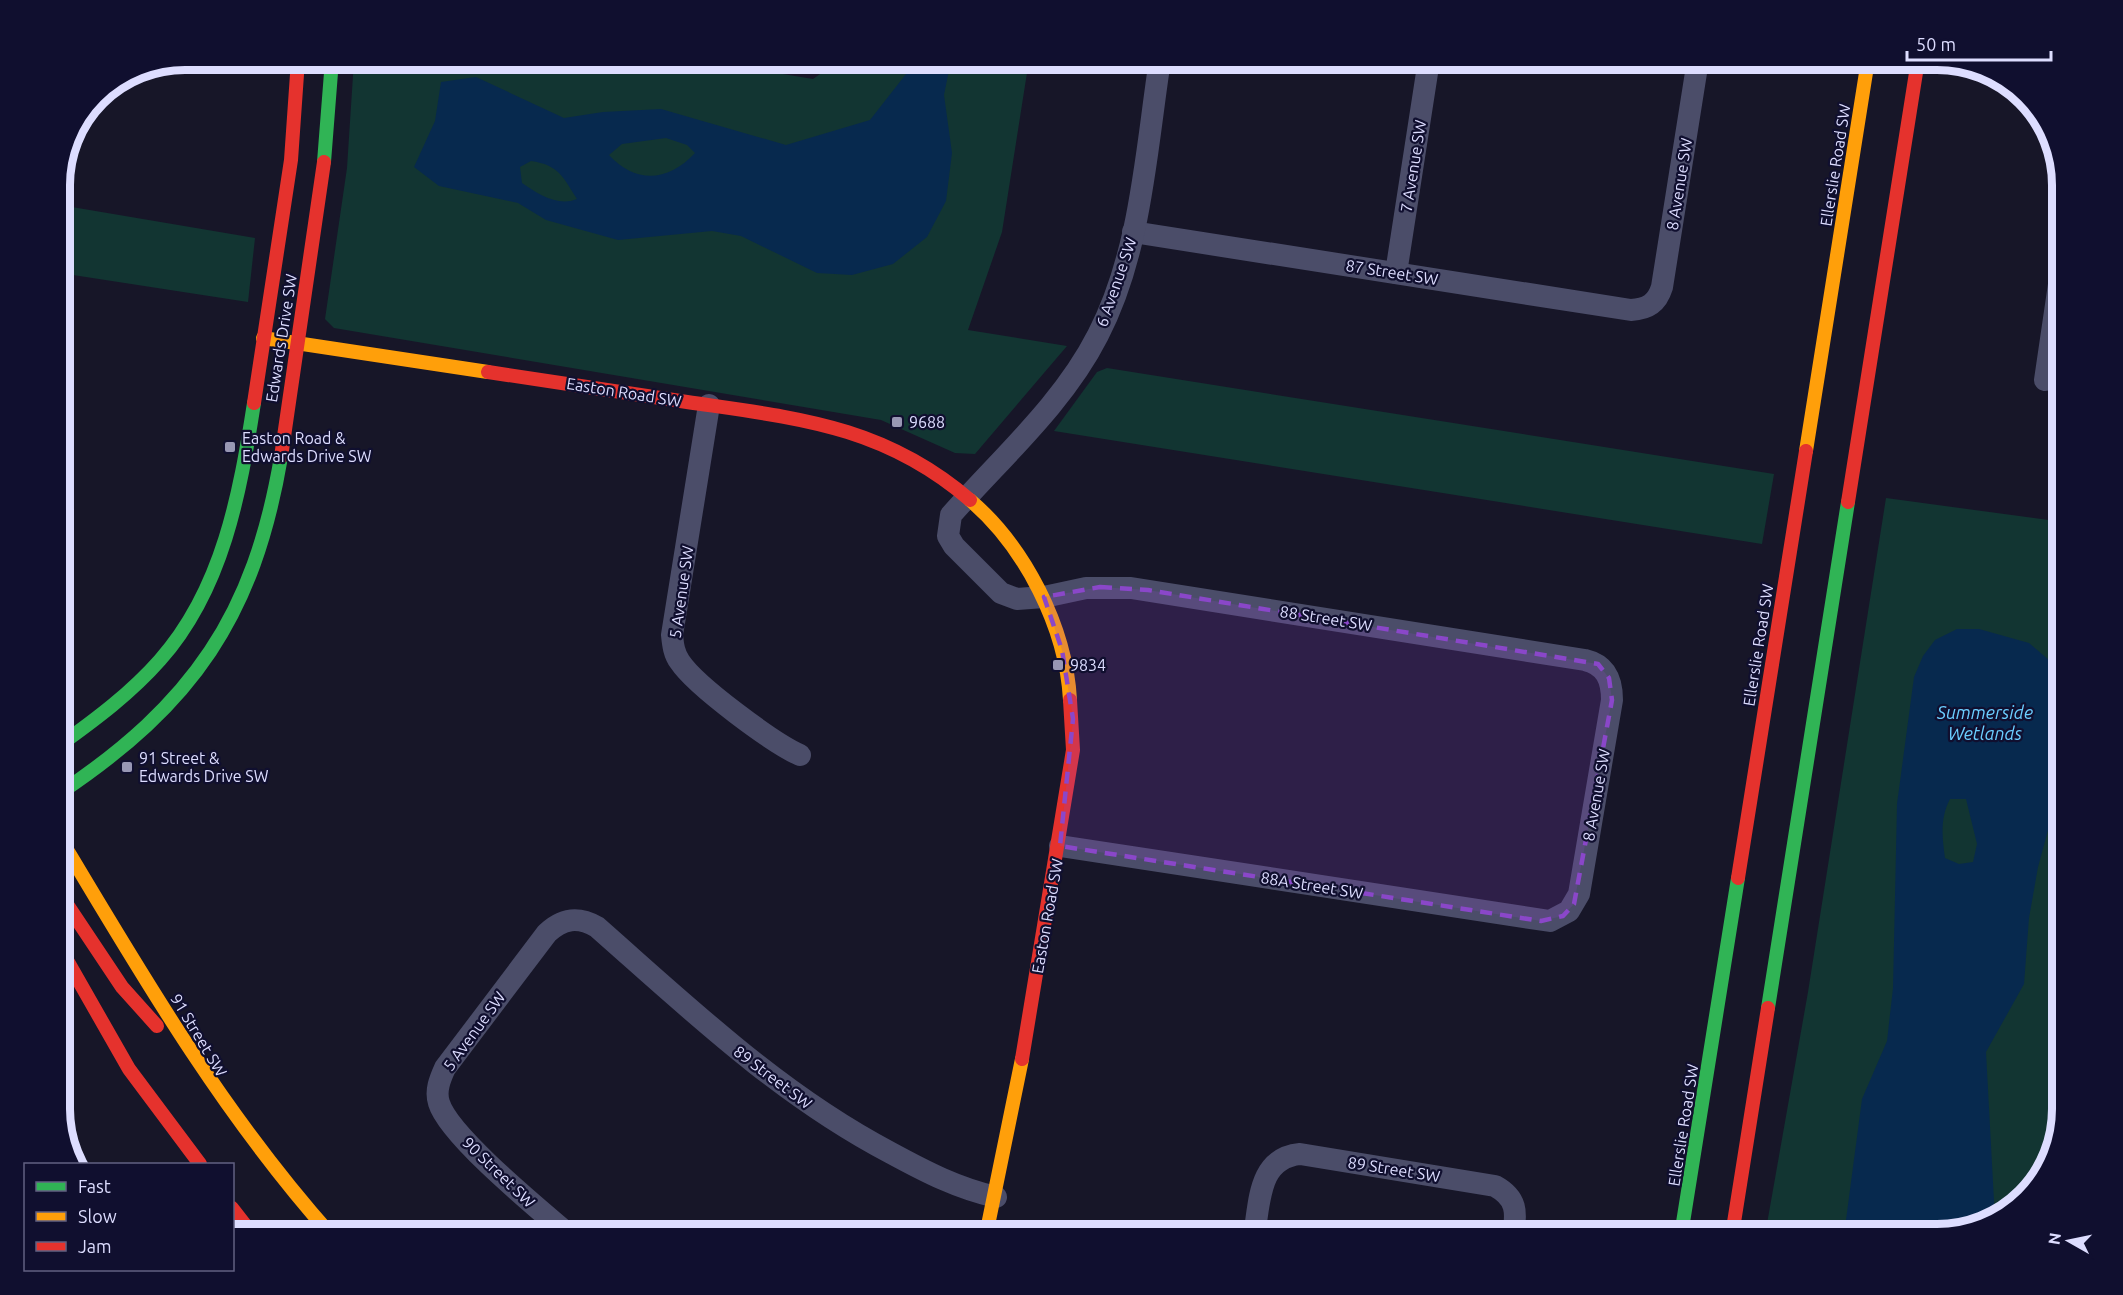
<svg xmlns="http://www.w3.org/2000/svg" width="2123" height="1295" font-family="Ubuntu,sans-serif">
<rect width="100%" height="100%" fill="#171628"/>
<g fill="#123532">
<polygon points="354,60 698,60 813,79 840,60 1029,60 1002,232 968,330 1067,346 975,454 955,453 881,420 334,328 325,319 347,168"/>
<polygon points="60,205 255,238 248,302 60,273"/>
<polygon points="1107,368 1774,474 1762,544 1054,431 1097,372"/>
<polygon points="1886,498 2063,522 2063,1037 2040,1178 2000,1218 1937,1235 1765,1235 1808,992"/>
</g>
<g fill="#07294e" fill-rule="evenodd">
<path d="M917 60H951L944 95 952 153 946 201 927 237 893 264 852 275 817 273 741 236 712 231 618 240 546 220 518 203 439 186 414 167 435 121 441 82 476 77 564 118 603 112 661 109 786 145 870 120ZM666 138 687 145 695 153C668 182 636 184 609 155L622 144ZM531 161C559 165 563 177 577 199 558 207 538 194 522 183L520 167Z"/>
<path d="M1957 629H1979L2029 643 2050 661 2063 680V775L2038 867 2029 918 2024 984 1986 1052 1995 1220 1937 1235H1844L1862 1099 1887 1041 1893 988 1897 804 1914 677 1923 656 1935 640ZM1950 799H1966L1977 844 1973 862 1959 864 1945 858C1942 837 1940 818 1950 799Z"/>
</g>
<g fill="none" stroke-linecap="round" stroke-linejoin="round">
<g stroke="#4b4d69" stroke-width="22">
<path d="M1133 232 1631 310C1648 309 1657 303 1662 287L1698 60"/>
<polyline points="1396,273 1429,60"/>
<polyline points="2045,380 2063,257"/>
<path d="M709 405 672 635C673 645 674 654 680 662 696 686 773 743 800 755"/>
<path d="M1060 846 1550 921 1569 911 1579 894 1612 700C1612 680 1606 665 1585 660L1131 588H1086L1044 597 1017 599 1001 593 954 546 948 536 951 515C1002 457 1063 404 1098 335 1141 252 1146 151 1160 60"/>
<path d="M569 1235C540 1210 449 1136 439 1103 435 1091 440 1079 445 1068L547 933C563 918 578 916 597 927 690 1009 780 1095 891 1153 926 1172 957 1188 996 1197"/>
<path d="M1254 1235C1260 1202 1258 1158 1300 1154L1495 1186C1517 1198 1517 1212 1513 1235"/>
</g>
<g stroke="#30b455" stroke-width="14">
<polyline points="324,162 332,60"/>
<path d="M60 745C96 719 131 693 160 660 223 589 240 493 254 403"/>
<path d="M60 793C193 704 254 616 281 457"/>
<polyline points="1768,1008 1848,502"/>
<polyline points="1681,1235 1738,878"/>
</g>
<g stroke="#ff9f0a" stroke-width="14">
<polyline points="263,338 488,372"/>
<polyline points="1806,451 1868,60"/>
<path d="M970 500C1025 547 1066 627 1070 700"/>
<path d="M60 838C143 977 223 1114 331 1235"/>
<polyline points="986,1235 1022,1059"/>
</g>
<g stroke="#e5322d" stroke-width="14">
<path d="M488 372C555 382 621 392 687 402 796 418 883 425 970 500"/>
<polyline points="254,403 291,160 298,60"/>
<polyline points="281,457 324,162"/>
<polyline points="1848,502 1918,60"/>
<polyline points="1738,878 1806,451"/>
<polyline points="60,894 122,987 157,1026"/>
<polyline points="60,948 129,1069 200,1164"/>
<polyline points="1022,1059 1073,750 1070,700"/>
<polyline points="232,1208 253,1235"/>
<polyline points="1732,1235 1768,1008"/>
</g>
</g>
<path fill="#8a47c9" fill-opacity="0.2" stroke="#8a47c9" stroke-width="4.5" stroke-dasharray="12 8" stroke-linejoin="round" d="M1100 587 1148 590 1598 664 1609 678 1612 700 1574 904 1563 916 1541 921 1060 846 1073 719 1062 650 1044 597Z"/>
<g fill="#9897b4" stroke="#100f2f" stroke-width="2">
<rect x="891" y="416" width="12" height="12" rx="3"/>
<rect x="224" y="441" width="12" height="12" rx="3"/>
<rect x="1052" y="659" width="12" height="12" rx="3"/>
<rect x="121" y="761" width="12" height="12" rx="3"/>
</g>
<g text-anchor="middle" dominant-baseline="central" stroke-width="4.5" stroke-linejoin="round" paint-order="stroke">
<g font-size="16" fill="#ddf" stroke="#100f2f">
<text transform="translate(1835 165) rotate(-81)">Ellerslie Road SW</text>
<text transform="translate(1413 166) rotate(-81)">7 Avenue SW</text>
<text transform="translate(1679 184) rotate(-81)">8 Avenue SW</text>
<text transform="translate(1392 272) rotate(9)">87 Street SW</text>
<text transform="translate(1116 282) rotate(-71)">6 Avenue SW</text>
<text transform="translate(281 338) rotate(-81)">Edwards Drive SW</text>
<text transform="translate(624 392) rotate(9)">Easton Road SW</text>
<text transform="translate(681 592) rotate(-82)">5 Avenue SW</text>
<text transform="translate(1326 618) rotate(9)">88 Street SW</text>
<text transform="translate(1758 645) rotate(-81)">Ellerslie Road SW</text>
<text transform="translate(1596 795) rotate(-80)">8 Avenue SW</text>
<text transform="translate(1312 885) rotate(9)">88A Street SW</text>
<text transform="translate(1047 916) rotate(-80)">Easton Road SW</text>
<text transform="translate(474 1031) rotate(-54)">5 Avenue SW</text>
<text transform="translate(199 1035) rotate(59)">91 Street SW</text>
<text transform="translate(773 1077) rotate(37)">89 Street SW</text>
<text transform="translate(1683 1125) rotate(-81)">Ellerslie Road SW</text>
<text transform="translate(1394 1169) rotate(9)">89 Street SW</text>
<text transform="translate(499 1172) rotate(44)">90 Street SW</text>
</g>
<g font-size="16" fill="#ddf" stroke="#100f2f" text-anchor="start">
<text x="909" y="422">9688</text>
<text x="242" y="438">Easton Road &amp;<tspan x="242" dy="18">Edwards Drive SW</tspan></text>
<text x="1070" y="665">9834</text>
<text x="139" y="758">91 Street &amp;<tspan x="139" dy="18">Edwards Drive SW</tspan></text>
</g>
<g font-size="18" font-style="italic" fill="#6bceff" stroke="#100f2f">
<text x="1985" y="712">Summerside<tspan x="1985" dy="21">Wetlands</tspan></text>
</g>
</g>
<path d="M0 0H2123V1295H0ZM185 70H1937A115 115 0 0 1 2052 185V1109A115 115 0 0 1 1937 1224H185A115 115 0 0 1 70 1109V185A115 115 0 0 1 185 70Z" fill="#100f2f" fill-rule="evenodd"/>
<path fill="none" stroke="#ddf" stroke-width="8" d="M185 70H1937A115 115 0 0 1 2052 185V1109A115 115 0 0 1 1937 1224H185A115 115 0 0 1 70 1109V185A115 115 0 0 1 185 70Z"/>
<rect x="24" y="1163" width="210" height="108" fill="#100f2f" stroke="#626182" stroke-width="1.5"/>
<rect x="36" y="1182" width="30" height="9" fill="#30b455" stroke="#626182" stroke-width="1.5"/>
<text x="78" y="1193" font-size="18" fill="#ddddff">Fast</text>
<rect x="36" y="1212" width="30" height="9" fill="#ff9f0a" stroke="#626182" stroke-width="1.5"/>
<text x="78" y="1223" font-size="18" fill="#ddddff">Slow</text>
<rect x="36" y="1242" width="30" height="9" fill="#e5322d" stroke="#626182" stroke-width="1.5"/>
<text x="78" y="1253" font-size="18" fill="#ddddff">Jam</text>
<g transform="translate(2069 1241) rotate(279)" stroke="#100f2f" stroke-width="4.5" paint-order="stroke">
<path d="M0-4.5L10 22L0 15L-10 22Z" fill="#ddddff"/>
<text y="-9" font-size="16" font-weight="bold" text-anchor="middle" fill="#ddddff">N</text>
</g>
<path d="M1907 51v9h144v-9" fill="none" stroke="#ddddff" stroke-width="3"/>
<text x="1916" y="51" font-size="18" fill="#ddddff" stroke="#100f2f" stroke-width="4.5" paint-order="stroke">50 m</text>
</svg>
